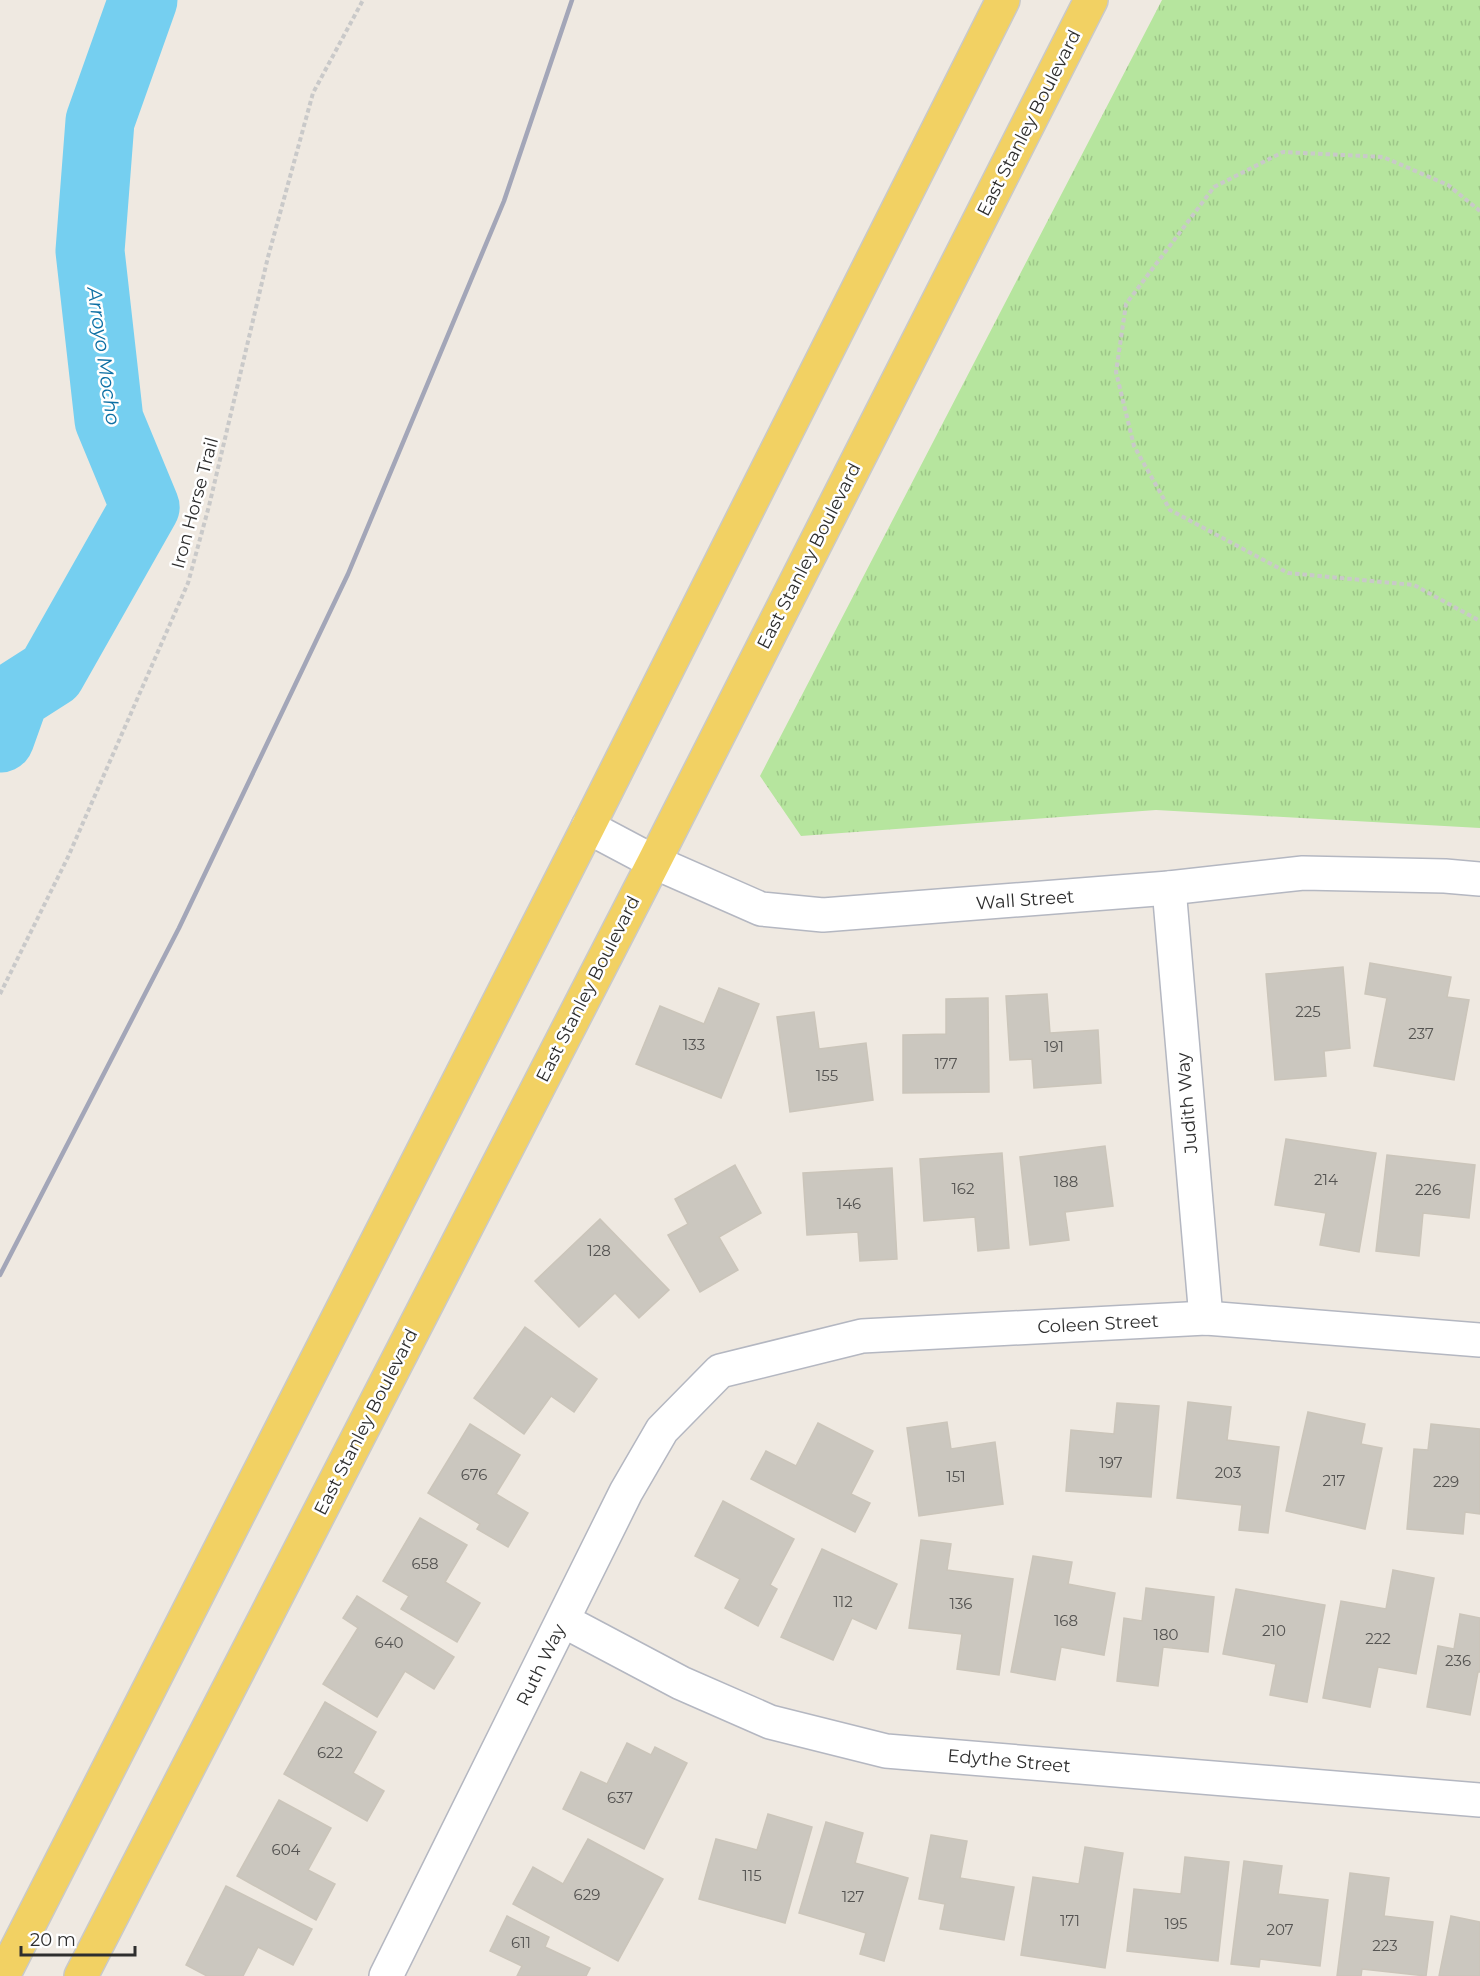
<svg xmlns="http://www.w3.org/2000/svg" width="1480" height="1976" font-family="Montserrat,sans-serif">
<defs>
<pattern id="grass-tufts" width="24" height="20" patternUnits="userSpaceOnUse" patternTransform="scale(1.5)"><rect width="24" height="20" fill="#b6e59e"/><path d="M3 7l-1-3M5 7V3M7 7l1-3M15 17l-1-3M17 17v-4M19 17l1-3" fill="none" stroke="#9dc588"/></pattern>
</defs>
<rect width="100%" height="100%" fill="#efe9e1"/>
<polygon fill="url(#grass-tufts)" points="1162,0 1480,0 1480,828 1156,810 801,836 760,776"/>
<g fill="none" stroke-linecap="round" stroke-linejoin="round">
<polyline stroke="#75cff0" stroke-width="69" points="0,738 15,696 51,673 145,507 109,420 90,251 100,121 143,0"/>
</g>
<g fill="#cbc7bf" stroke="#cbc5ba" stroke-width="1.5">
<polygon points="1370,963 1451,977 1447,997 1469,1000 1454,1080 1374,1066 1387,998 1365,994"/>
<polygon points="1343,967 1350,1048 1324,1051 1326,1076 1275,1080 1266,974"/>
<polygon points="719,988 759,1004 721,1098 636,1064 660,1006 704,1024"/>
<polygon points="1047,994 1050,1033 1098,1030 1101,1083 1034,1088 1032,1059 1010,1060 1006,996"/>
<polygon points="988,998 989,1092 903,1093 903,1035 946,1034 946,999"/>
<polygon points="814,1012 819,1049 866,1043 873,1100 790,1112 777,1017"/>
<polygon points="1286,1139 1376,1153 1359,1252 1320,1245 1326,1213 1275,1205"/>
<polygon points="1105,1146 1113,1206 1065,1212 1069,1240 1030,1245 1020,1157"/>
<polygon points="1002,1153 1009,1248 978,1251 975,1217 924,1221 920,1159"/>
<polygon points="1387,1155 1475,1165 1469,1218 1423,1213 1419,1256 1376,1251"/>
<polygon points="735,1165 761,1213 719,1237 738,1270 700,1292 668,1235 688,1224 675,1199"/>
<polygon points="892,1168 897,1259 860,1261 858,1232 807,1235 803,1173"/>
<polygon points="600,1219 669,1290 639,1318 615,1293 579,1327 535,1281"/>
<polygon points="525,1327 597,1379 574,1412 551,1396 524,1434 474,1398"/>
<polygon points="1188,1402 1231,1407 1227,1440 1279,1447 1268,1533 1239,1530 1242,1505 1177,1498"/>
<polygon points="1117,1403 1159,1406 1151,1497 1066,1491 1071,1430 1114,1434"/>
<polygon points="1308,1412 1365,1424 1361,1444 1382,1448 1365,1529 1286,1511"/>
<polygon points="947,1422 951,1449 995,1442 1003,1504 919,1516 907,1428"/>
<polygon points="818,1423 873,1451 851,1494 870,1503 855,1532 751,1479 766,1451 796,1466"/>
<polygon points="470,1424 520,1455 496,1494 528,1513 508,1547 477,1529 480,1524 428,1493"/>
<polygon points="1431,1424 1480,1429 1480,1514 1465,1512 1463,1534 1407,1529 1414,1449 1428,1450"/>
<polygon points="723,1501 794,1539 770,1585 777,1589 758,1626 725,1608 740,1579 695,1556"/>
<polygon points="420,1518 467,1545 445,1582 480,1603 457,1642 401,1609 409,1596 383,1581"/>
<polygon points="921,1540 951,1544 947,1570 1013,1579 999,1675 957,1669 962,1634 909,1628"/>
<polygon points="822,1549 897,1584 876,1629 852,1618 833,1660 781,1637"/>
<polygon points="1033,1556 1072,1562 1068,1584 1115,1593 1104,1655 1061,1647 1055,1680 1011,1672"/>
<polygon points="1393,1570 1434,1578 1416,1674 1378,1667 1370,1707 1323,1698 1341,1601 1386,1609"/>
<polygon points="1146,1588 1214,1597 1208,1652 1163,1647 1158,1686 1117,1681 1124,1618 1142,1621"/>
<polygon points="1236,1589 1325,1605 1307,1702 1270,1695 1276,1664 1223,1654"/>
<polygon points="357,1596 454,1657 434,1689 405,1671 377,1717 323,1684 358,1628 343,1618"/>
<polygon points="1460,1614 1480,1618 1480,1672 1478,1672 1470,1715 1427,1707 1438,1646 1454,1649"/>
<polygon points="325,1702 376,1732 353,1773 384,1791 367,1821 284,1774"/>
<polygon points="627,1743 651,1755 655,1747 687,1763 644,1849 563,1809 581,1772 607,1784"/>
<polygon points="279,1800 331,1828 308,1870 335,1884 316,1920 237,1876"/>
<polygon points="768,1814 812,1827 785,1923 699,1899 716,1839 757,1850"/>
<polygon points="826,1822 863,1833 855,1863 908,1878 884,1961 860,1954 866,1933 799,1913"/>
<polygon points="931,1835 967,1841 960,1878 1014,1887 1004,1940 940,1929 945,1904 919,1899"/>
<polygon points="588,1839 663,1879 618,1961 513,1904 533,1867 563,1884"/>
<polygon points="1085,1847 1123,1853 1105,1968 1021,1955 1033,1877 1079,1884"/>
<polygon points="1185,1857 1229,1862 1218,1961 1127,1951 1134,1889 1181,1894"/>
<polygon points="1244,1861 1282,1866 1278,1894 1328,1900 1320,1966 1260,1959 1259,1967 1231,1964"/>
<polygon points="1350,1873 1389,1878 1384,1916 1433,1922 1426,1976 1362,1969 1361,1976 1337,1976"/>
<polygon points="226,1886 312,1929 293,1965 258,1947 243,1976 207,1976 186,1965"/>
<polygon points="507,1916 549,1937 545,1947 590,1968 586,1976 517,1976 522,1966 490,1951"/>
<polygon points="1451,1916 1480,1922 1480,1976 1439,1976"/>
</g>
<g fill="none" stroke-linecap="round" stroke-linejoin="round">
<defs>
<g id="street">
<polyline points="588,827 654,862 761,909 823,915 1169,888 1303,873 1445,876 1480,879"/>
<polyline points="1169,888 1206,1318"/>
<polyline points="564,1621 681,1683 770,1722 886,1751 1480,1800"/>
<polyline points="386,1976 626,1492 662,1430 720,1371 862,1336 1206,1318 1480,1340"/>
</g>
<g id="primary">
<polyline points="3,1976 588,827 1003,0"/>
<polyline points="81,1976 654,862 1091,0"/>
</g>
</defs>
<use href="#street" stroke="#b4b7c1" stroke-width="36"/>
<use href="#primary" stroke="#c9c9c9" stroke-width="36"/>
<g stroke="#c9c9c9" stroke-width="4" stroke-dasharray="4.5 3" stroke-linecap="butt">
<polyline points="1480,211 1448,185 1383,157 1283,152 1214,187 1126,304 1116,372 1134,446 1170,510 1288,573 1414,585 1480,621"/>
<polyline points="0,994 68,857 188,583 209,506 268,257 313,93 363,0"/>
</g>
<use href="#street" stroke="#fff" stroke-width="33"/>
<use href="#primary" stroke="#f2d163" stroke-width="33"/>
<polyline stroke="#a3a6b8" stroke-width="4.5" points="0,1275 179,928 348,574 504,201 572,0"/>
</g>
<g text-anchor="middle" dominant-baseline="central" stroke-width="5" stroke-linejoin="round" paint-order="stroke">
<g font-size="15" fill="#555452">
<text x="1308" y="1011">225</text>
<text x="1421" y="1033">237</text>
<text x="694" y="1044">133</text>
<text x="1054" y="1046">191</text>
<text x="946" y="1063">177</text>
<text x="827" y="1075">155</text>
<text x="1326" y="1179">214</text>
<text x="1066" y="1181">188</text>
<text x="963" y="1188">162</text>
<text x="1428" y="1189">226</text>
<text x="849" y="1203">146</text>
<text x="599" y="1250">128</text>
<text x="1111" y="1462">197</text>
<text x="1228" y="1472">203</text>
<text x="474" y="1474">676</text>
<text x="956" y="1476">151</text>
<text x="1334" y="1480">217</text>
<text x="1446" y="1481">229</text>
<text x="425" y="1563">658</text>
<text x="843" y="1601">112</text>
<text x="961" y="1603">136</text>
<text x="1066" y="1620">168</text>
<text x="1274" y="1630">210</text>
<text x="1166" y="1634">180</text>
<text x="1378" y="1638">222</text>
<text x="389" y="1642">640</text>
<text x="1458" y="1660">236</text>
<text x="330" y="1752">622</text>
<text x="620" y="1797">637</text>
<text x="286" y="1849">604</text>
<text x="752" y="1875">115</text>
<text x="587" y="1894">629</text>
<text x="853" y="1896">127</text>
<text x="1070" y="1920">171</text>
<text x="1176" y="1923">195</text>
<text x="1280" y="1929">207</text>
<text x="521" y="1942">611</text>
<text x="1385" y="1945">223</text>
</g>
<g font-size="18" fill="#2e2e2e" stroke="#fff">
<text transform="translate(1029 123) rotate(-63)">East Stanley Boulevard</text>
<text transform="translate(195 503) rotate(-75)">Iron Horse Trail</text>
<text transform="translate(809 556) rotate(-63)">East Stanley Boulevard</text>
<text transform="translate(1025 900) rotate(-4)">Wall Street</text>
<text transform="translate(588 989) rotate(-63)">East Stanley Boulevard</text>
<text transform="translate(1187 1103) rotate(-95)">Judith Way</text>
<text transform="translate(1098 1324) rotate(-3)">Coleen Street</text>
<text transform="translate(366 1422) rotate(-63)">East Stanley Boulevard</text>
<text transform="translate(541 1665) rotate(-64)">Ruth Way</text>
<text transform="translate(1009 1761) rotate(5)">Edythe Street</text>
</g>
<g font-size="20" font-style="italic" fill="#0d6fa3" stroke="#fff">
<text transform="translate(104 356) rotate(82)">Arroyo Mocho</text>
</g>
</g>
<path d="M21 1946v9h114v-9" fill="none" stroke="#2e2e2e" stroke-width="3"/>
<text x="30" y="1946" font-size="18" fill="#2e2e2e" stroke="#ffffff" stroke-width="4.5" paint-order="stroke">20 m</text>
</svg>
